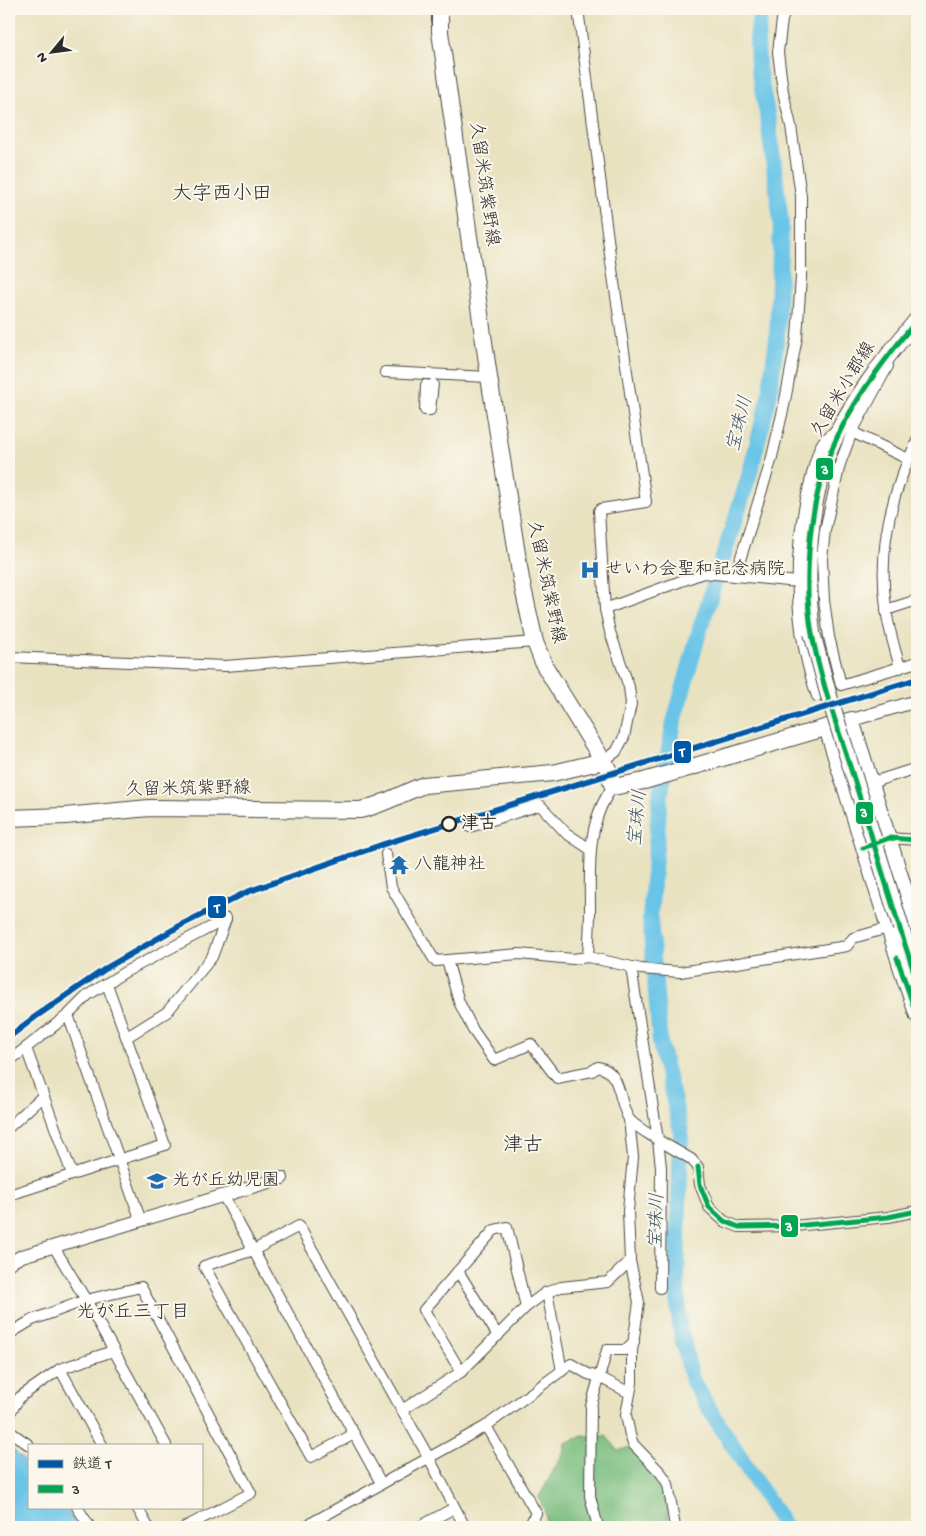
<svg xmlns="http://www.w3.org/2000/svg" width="926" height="1536" font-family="'Gochi Hand','Klee One',sans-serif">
<rect width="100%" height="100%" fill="#fbf7ec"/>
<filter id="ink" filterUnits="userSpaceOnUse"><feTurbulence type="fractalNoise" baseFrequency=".02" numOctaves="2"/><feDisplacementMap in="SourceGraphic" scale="10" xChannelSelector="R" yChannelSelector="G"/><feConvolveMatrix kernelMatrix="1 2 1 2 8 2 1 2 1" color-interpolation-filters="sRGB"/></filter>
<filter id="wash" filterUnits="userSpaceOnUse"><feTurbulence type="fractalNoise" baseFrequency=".0096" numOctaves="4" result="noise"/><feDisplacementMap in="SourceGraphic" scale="20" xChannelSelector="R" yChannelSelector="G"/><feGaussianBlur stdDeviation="1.12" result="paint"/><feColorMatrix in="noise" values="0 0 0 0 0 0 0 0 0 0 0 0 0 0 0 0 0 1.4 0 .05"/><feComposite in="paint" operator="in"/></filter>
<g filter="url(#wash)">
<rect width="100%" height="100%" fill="#e9e2c1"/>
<polygon fill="#7abd7f" stroke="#527455" points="583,1436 606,1436 618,1450 632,1448 665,1489 669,1525 667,1527 545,1527 546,1515 539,1497 563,1453 565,1443"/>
<polygon fill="#69c4e7" stroke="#4a7889" points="9,1446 29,1466 29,1507 64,1507 78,1527 9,1527"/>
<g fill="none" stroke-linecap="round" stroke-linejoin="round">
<polyline stroke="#69c4e7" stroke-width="16" points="761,9 757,39 758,67 768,119 781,222 777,338 769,397 749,476 700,629 674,722 660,797 650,919 660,1043 681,1131 677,1278 679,1323 692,1380 710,1410 785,1527"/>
</g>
</g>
<g filter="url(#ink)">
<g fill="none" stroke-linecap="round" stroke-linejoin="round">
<defs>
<g id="minor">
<polyline points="578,9 611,262 646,502 601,509 599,511 605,609 610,632 629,687 631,704 624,737 616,752 603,761"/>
<polyline points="888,366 852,432 840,464 825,530 822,559 824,600 829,637 841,685 917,662"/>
<polyline points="385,372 489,377"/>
<polyline points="426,385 425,410 430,410 433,384"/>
<polyline points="852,432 908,459"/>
<polyline points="735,576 771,461 784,406 797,337 801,277 801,196 791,126 783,92 778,52 782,20 786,9"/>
<polyline points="605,609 703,573 798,582"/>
<polyline points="886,610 917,600"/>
<polyline points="9,657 225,666 535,642"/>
<path d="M900 668C895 648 888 628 886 608 878 550 891 493 917 441"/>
<path d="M817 696C793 628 792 551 810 482 813 471 817 450 823 442 826 438 831 435 834 432"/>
<polyline points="873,782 917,768"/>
<polyline points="470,827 540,805 566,833 590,849"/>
<polyline points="885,840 889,838 917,840"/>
<polyline points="386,854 391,887 435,961 519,954 573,959 588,957 641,969 680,972 847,946 853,938 888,928"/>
<path d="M588 957C589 941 590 926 590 910 590 869 586 821 613 787"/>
<path d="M447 960 459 1002 473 1030 494 1060 531 1044 557 1078 592 1071 598 1067C622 1071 618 1102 629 1119 634 1126 651 1135 658 1140L661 1167 660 1288"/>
<polyline points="631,967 658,1140 691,1159 698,1167 700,1185 709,1207 724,1221 739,1227 794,1226 888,1217 917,1211"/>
<polyline points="68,1015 141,1221"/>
<polyline points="127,1037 167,1012 212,957 226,919"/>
<polyline points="26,1048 72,1174"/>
<polyline points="9,1061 68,1015 88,995 125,972 226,919"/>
<polyline points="629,1120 633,1157 628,1211 630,1261 639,1302 632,1351 632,1383 626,1415 630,1435 633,1444 661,1473 668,1484 675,1527"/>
<polyline points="9,1127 43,1096"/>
<polyline points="9,1195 165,1145 107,984"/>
<polyline points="223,1195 381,1483"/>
<polyline points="54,1247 86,1300 166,1445"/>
<polyline points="458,1271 498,1336"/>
<polyline points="547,1292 562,1371"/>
<polyline points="9,1334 32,1320 86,1300 141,1287 251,1493 185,1527"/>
<polyline points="60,1369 102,1445"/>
<polyline points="461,1372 424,1310 494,1230 507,1227 526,1307"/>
<polyline points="402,1410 461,1372 526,1307 545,1293 561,1287 608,1282 630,1261"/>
<polyline points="9,1414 20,1397 60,1369 113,1351"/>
<polyline points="486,1426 536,1513 529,1527"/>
<polyline points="9,1431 29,1445"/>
<polyline points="354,1434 311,1457 204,1266 254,1250 299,1226 429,1458 465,1527"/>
<polyline points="77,1507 90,1527"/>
<polyline points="137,1507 148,1527"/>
<polyline points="304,1527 486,1426 571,1364 588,1374 599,1377 630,1393"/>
<polyline points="419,1527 454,1508"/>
<polyline points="598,1527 590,1496 591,1406 607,1350 625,1350 634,1342"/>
</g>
<g id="tertiary">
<polyline points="852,720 917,701"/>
<polyline points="9,1263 22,1256 282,1178"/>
</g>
<g id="secondary">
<polyline points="852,720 917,927"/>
<polyline points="826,728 904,979 917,1016"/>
</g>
<g id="primary">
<polyline points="440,9 440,32 489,377 521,579 535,642 544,665 608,769 613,787 644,781 852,720"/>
<path d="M812 633C805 574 807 506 830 449 849 404 886 357 917 320"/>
<path d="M9 818 65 816 149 808 360 810C383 805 402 793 424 785L553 773 603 761"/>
<polyline points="901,928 917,981"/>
</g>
</defs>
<use href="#minor" stroke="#484642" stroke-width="12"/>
<use href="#tertiary" stroke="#484642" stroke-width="14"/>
<use href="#secondary" stroke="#484642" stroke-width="16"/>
<use href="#primary" stroke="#484642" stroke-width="18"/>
<use href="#minor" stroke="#fff" stroke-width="10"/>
<use href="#tertiary" stroke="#fff" stroke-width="12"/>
<use href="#secondary" stroke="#fff" stroke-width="14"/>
<use href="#primary" stroke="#fff" stroke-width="16"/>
<defs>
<polyline id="primary-bridge" points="812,633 828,693 901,928"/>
</defs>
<use href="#primary-bridge" stroke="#484642" stroke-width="18" stroke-linecap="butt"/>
<use href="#primary-bridge" stroke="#fff" stroke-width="16"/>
<defs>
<g id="bus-1">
<path d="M917 320C856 394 815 453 809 551 807 579 807 607 812 634 821 683 839 731 854 779 875 846 894 914 917 981"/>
<polyline points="863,848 889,838 917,840"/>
<polyline points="897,958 917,1016"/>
<polyline points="698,1167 700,1185 709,1207 724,1221 739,1227 794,1226 888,1217 917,1211"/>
</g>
</defs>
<use href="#bus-1" stroke="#fbf7ec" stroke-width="9"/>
<use href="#bus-1" stroke="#00a651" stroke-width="5"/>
<defs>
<polyline id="rail-1" points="9,1037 35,1017 108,967 183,924 247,892 384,844 917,679"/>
</defs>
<use href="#rail-1" stroke="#fbf7ec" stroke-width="10"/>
<use href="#rail-1" stroke="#0059a6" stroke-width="6"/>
</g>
</g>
<defs>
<symbol id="hospital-bare" viewBox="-9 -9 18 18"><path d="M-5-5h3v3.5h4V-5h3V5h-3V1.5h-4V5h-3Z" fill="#1f6fb2" stroke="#fbf7ec" stroke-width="2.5" paint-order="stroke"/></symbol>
<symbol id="temple-bare" viewBox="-9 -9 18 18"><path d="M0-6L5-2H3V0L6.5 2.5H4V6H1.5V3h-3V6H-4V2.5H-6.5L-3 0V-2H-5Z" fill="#1f6fb2" stroke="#fbf7ec" stroke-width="2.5" paint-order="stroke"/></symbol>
<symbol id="school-bare" viewBox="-9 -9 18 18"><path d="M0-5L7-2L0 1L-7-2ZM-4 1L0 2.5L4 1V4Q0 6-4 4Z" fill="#1f6fb2" stroke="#fbf7ec" stroke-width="2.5" paint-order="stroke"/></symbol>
</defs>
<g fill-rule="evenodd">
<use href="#hospital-bare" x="576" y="556" width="28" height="28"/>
<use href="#temple-bare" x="385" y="851" width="28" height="28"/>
<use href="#school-bare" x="143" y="1167" width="28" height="28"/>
</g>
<circle fill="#fbf7ec" stroke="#2b2b2b" stroke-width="2.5" cx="449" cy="824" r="7"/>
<g text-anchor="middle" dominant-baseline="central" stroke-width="4" stroke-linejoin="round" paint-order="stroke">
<g font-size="18" fill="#2b2b2b" stroke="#fbf7ec">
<text transform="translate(483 184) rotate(82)">久留米筑紫野線</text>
<text transform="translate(844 390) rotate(-59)">久留米小郡線</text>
<text transform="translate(545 582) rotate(78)">久留米筑紫野線</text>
<text transform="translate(188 790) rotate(-1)">久留米筑紫野線</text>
</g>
<g font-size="18" fill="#2b2b2b" stroke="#fbf7ec" text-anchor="start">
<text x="605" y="570">せいわ会聖和記念病院</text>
<text x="414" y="865">八龍神社</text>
<text x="172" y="1181">光が丘幼児園</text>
</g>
<g font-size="18" font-weight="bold" fill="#2b2b2b" stroke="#fbf7ec" text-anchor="start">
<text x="461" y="824">津古</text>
</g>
<g font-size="19" font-style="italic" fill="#3e5963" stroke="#fbf7ec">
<text transform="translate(741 424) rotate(-76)">宝珠川</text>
<text transform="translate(639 818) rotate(-84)">宝珠川</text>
<text transform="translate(658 1221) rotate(-88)">宝珠川</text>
</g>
<g font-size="19" fill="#2b2b2b" stroke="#fbf7ec">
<text x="133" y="1313">光が丘三丁目</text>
</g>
<g font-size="20" fill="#2b2b2b" stroke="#fbf7ec">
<text x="222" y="195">大字西小田</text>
<text x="523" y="1146">津古</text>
</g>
</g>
<g stroke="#fbf7ec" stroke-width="2">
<rect x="815" y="457" width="19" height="24" rx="5" fill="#00a651"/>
<rect x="673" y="740" width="19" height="24" rx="5" fill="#0059a6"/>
<rect x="855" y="801" width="19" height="24" rx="5" fill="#00a651"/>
<rect x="207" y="895" width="20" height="24" rx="5" fill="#0059a6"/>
<rect x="780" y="1214" width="19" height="24" rx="5" fill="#00a651"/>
</g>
<g font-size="14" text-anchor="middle" font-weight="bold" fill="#fff">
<text x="825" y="474">3</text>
<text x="682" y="756">T</text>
<text x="864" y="817">3</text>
<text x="217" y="912">T</text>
<text x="789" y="1231">3</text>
</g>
<rect width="926" height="1536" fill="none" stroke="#fbf7ec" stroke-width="30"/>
<rect x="28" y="1444" width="175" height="65" fill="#fbf7ec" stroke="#a8a59f"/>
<rect x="38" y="1460" width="25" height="8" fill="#0059a6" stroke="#a8a59f"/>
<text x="72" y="1468" font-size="15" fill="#2b2b2b">鉄道 T</text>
<rect x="38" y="1485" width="25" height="8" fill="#00a651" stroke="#a8a59f"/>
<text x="72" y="1494" font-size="15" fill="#2b2b2b">3</text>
<g transform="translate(52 52) rotate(241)" stroke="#fbf7ec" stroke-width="4" paint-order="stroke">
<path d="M0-4L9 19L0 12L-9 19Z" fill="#2b2b2b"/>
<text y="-8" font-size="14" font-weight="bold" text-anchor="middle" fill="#2b2b2b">N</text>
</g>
</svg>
